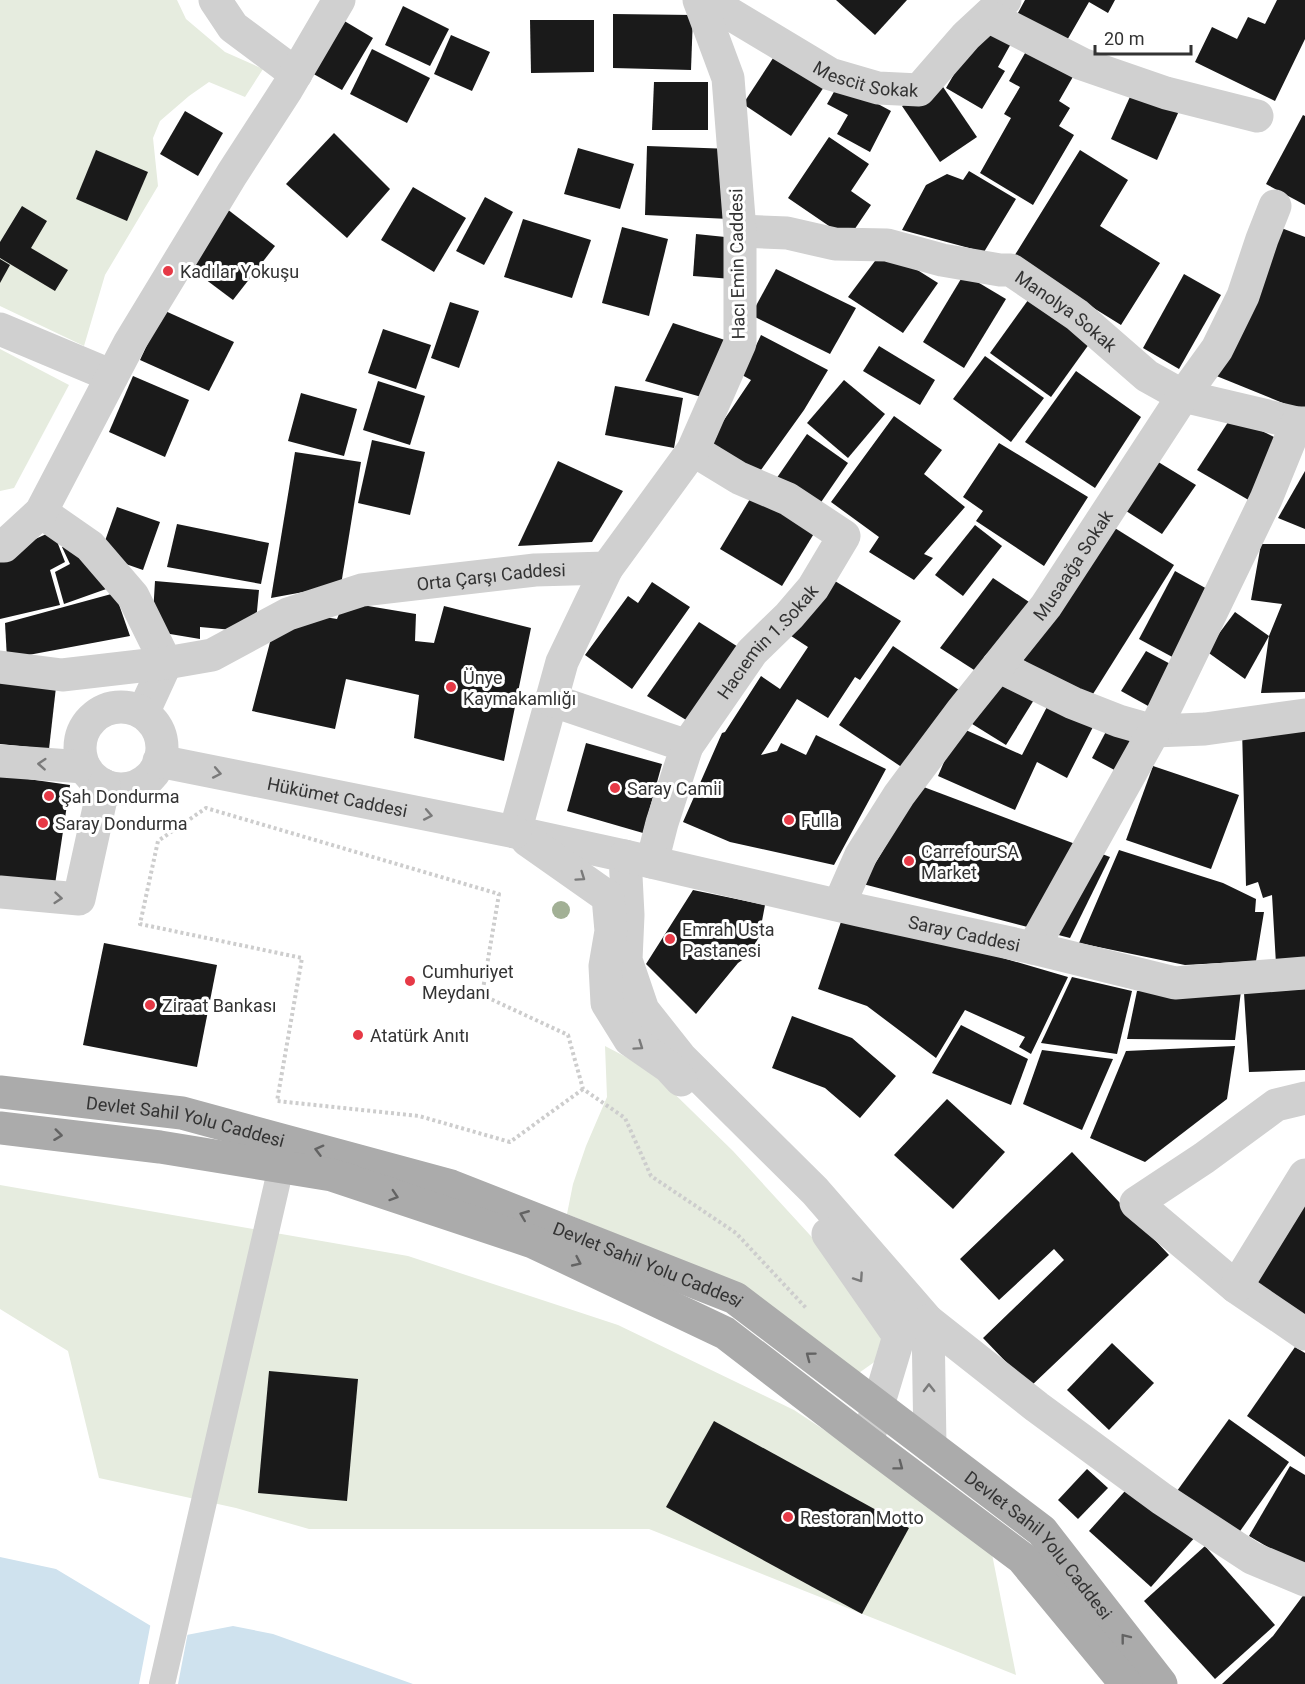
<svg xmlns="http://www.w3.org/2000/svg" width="1305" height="1684" font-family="Roboto,sans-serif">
<rect width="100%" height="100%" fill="#fff"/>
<g fill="#e6ecdf">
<polygon points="0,0 177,0 186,19 225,52 263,69 245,97 209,82 189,96 160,121 153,138 158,186 105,275 84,346 0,306"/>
<polygon points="0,349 69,385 14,488 0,491"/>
<polygon points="605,1046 649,1069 733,1151 820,1246 890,1339 880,1358 856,1375 741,1285 567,1214 573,1184 586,1146 607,1097"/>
<polygon points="0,1185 408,1256 618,1325 794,1410 989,1539 1016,1675 649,1529 309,1529 236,1508 99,1478 68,1351 0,1309"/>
</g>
<polygon fill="#cfe2ee" points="0,1557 56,1569 171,1638 233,1626 273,1634 413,1684 0,1684"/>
<polygon fill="#fff" points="151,1622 172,1635 188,1632 178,1684 139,1684"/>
<g fill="#1a1a1a">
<polygon points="836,0 907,0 875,35"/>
<polygon points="1025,0 1115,0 1108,13 1089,2 1062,49 1013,22"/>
<polygon points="1277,0 1305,0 1305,39 1275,101 1195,62 1212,27 1237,39 1248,17 1265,24"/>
<polygon points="403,6 449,29 430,66 385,45"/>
<polygon points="613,14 693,15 691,70 613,68"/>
<polygon points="341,19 373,38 342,90 310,72"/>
<polygon points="530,20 594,20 594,72 531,73"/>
<polygon points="984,23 1013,40 998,67 1005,71 982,109 946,88"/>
<polygon points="451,35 490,52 472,91 434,74"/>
<polygon points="1028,48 1074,75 1059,101 1070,108 1059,126 1074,135 1033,205 980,173 1011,118 1004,114 1020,87 1009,81"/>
<polygon points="372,49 430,78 407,123 350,94"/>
<polygon points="779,49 828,81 791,136 743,104"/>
<polygon points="939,81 977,137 940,162 902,106"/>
<polygon points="654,82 708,82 708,130 652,130"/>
<polygon points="839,83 891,111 870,152 837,134 848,115 827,104"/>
<polygon points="1133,90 1179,111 1157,160 1111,139"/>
<polygon points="185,111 223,133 198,176 160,154"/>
<polygon points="1303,115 1305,116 1305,205 1266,184"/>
<polygon points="334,133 390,189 347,238 286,184"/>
<polygon points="829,137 869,164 851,191 871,205 848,239 788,198"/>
<polygon points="647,146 732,149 729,219 645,215"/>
<polygon points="578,148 634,164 620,209 564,194"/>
<polygon points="96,150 148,172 127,221 76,199"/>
<polygon points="1080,150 1128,180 1100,226 1160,263 1121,325 1013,258"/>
<polygon points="969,171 1016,199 984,252 902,230 926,185 947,174 963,180"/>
<polygon points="413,187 466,218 434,272 381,240"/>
<polygon points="485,197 513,212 484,265 456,251"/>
<polygon points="22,206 47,221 31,248 68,270 55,291 0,258 0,242"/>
<polygon points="227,209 275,246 233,300 185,264"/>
<polygon points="523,219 591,240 572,298 504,277"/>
<polygon points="1276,226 1305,237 1305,412 1214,375"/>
<polygon points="622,227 668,239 649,316 602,303"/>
<polygon points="696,234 735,238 732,279 693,276"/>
<polygon points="884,249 938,283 903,333 848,297"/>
<polygon points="0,259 10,265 0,283"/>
<polygon points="776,269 856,308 830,354 751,315"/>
<polygon points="964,274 1006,299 964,368 923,342"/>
<polygon points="1184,274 1221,295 1179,369 1143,348"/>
<polygon points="1031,296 1092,340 1051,397 990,353"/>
<polygon points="450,302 479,311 459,368 431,358"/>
<polygon points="163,310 234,342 209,391 140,360"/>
<polygon points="673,323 731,342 705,398 645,381"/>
<polygon points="383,329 431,345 416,389 368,373"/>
<polygon points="761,335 828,370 804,410 753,481 703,451 751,380 742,375"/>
<polygon points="879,346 935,380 920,405 863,371"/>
<polygon points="985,356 1044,398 1011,442 953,399"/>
<polygon points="1076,371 1141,417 1095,488 1025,442"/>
<polygon points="133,376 189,400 165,457 109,432"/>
<polygon points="844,380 885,414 848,458 807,423"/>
<polygon points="378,381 425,396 410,445 363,430"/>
<polygon points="615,386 683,398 674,448 605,435"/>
<polygon points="301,393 357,409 344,456 288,441"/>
<polygon points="894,416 942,450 924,474 965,507 924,554 933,558 914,580 869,552 879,537 831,502"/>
<polygon points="1232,416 1298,449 1264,509 1197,470"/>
<polygon points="807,434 848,463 815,511 774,482"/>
<polygon points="372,440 425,452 410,515 358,503"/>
<polygon points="999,443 1088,497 1044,566 976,521 983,511 963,497"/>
<polygon points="295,452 361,462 341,585 271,598"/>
<polygon points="1155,460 1196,485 1162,534 1123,509"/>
<polygon points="558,461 623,491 592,542 518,546"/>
<polygon points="1305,471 1305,529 1278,518"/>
<polygon points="756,489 818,527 782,586 720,549"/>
<polygon points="117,507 160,522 143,570 100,555"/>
<polygon points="177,524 269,543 261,584 167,567"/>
<polygon points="975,525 1002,546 963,596 935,575"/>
<polygon points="1110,525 1174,565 1088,702 1023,660"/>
<polygon points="53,531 65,562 50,570 60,605 0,619 0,555"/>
<polygon points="1261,544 1305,544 1305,692 1261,693 1269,636 1282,604 1251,600"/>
<polygon points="79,545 109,588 64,604 55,572 70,564 62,547"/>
<polygon points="1175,571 1225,599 1189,666 1139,639"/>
<polygon points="825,575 901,621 860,680 855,677 828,718 797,699 761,755 777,751 781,743 806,755 816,735 886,769 834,865 730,842 683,822 722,733 725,732 761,676 780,689 808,647 785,632"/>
<polygon points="993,578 1035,606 985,677 940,648"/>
<polygon points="155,581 259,590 255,632 200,627 200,639 152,631"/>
<polygon points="652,582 690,607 632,689 585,655 628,596 638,603"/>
<polygon points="115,593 130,636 7,659 5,623"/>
<polygon points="344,602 416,614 415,641 434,643 444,606 531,628 504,761 414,738 419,695 346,679 335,729 252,711 274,627 294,612 337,619"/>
<polygon points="1235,612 1269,636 1245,679 1206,651"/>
<polygon points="699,622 743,650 691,723 647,696"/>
<polygon points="893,646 962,692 909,772 839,725"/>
<polygon points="1146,651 1193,676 1168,717 1121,691"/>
<polygon points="1000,672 1037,695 1006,745 969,722"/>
<polygon points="0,681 56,687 49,749 0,744"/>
<polygon points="1049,703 1094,725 1067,778 1037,762 1015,810 938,776 959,727 1022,755"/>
<polygon points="1110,724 1153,748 1135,781 1092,758"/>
<polygon points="1305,727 1305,962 1276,964 1272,895 1263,898 1258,882 1246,886 1242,728"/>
<polygon points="586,743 662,764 643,833 567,811"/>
<polygon points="1153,766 1239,795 1211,869 1126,840"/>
<polygon points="0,775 70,785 54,891 0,883"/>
<polygon points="921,786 1110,857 1070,938 863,884"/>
<polygon points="1119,850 1223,883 1256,899 1255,912 1264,912 1256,961 1185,965 1079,943"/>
<polygon points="693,890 765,905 759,937 748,956 738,963 696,1014 646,964"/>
<polygon points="843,916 996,956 1068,977 1031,1054 1019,1047 1025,1037 965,1010 936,1058 867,1006 818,989"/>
<polygon points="104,943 217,965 197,1067 83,1045"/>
<polygon points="1072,977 1132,991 1117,1054 1041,1043"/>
<polygon points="1305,989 1305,1070 1249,1072 1244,993"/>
<polygon points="1137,991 1241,991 1235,1040 1127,1039"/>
<polygon points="792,1016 852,1038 896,1076 860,1118 825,1088 772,1068"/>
<polygon points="961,1025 1028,1059 1011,1105 932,1073"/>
<polygon points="1235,1046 1227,1099 1145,1162 1090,1138 1126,1051"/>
<polygon points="1042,1050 1113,1059 1082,1130 1023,1104"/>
<polygon points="947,1099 1005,1152 953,1209 894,1155"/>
<polygon points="1072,1152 1169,1255 1030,1387 983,1338 1064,1260 1054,1249 999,1300 960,1259"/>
<polygon points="1305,1189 1305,1319 1247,1283"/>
<polygon points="1112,1343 1154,1383 1109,1430 1067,1390"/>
<polygon points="1295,1347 1305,1353 1305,1457 1247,1416"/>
<polygon points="269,1371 358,1379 347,1501 258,1493"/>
<polygon points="1229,1419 1289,1462 1238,1534 1177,1491"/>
<polygon points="714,1421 909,1528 862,1614 666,1507"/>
<polygon points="1290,1466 1305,1475 1305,1569 1249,1536"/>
<polygon points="1087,1469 1108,1488 1078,1519 1058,1500"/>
<polygon points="1134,1481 1196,1536 1151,1587 1089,1531"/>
<polygon points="1205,1546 1275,1625 1215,1679 1144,1601"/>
<polygon points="1305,1593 1305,1684 1222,1684 1273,1636"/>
</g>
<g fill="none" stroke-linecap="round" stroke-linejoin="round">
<polyline stroke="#cdcdcd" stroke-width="4" stroke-dasharray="3 3" stroke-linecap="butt" points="583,1089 510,1142 419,1116 277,1101 302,958 140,924 158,841 206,808 499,894 482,995 568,1035 583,1089 625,1118 651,1176 736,1233 807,1309"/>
<polyline stroke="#d0d0d0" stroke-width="26" points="162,1684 281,1167"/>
<g stroke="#d0d0d0" stroke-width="33">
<polyline points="215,0 233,27 296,74"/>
<path id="s1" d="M707 0 830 74 878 88 919 90 966 36 1005 0"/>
<polyline points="988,16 1082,64 1166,93 1257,116"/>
<path id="s2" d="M740 231 787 233 835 244 887 245 942 260 1000 270H1011L1077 315 1147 376 1183 396 1297 423H1305"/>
<polyline points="0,329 112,376"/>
<polyline points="41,512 90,546 133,596 166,663 143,713"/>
<polyline points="0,546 4,546 41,512 130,342 232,174 287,89 339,0"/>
<polyline points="998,666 1073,703 1119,721 1154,731 1205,729 1305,715"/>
<path id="s3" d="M0 667 62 675 166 663 212 655 288 614 362 590 535 570 607 568 562 662 515 832 625 856 628 915 626 960 643 1010 681 1058 815 1191 928 1321 930 1446"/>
<polyline points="551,700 687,746 662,823 652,862"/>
<path id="s4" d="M687 746 752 652 789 616 813 588 844 536 788 499 739 478 693 450"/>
<polyline points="527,840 608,897 611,931 605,966 607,1003 630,1040 669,1067 681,1080"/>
<path id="s5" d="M839 905 861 855 899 795 961 712 1046 606 1183 396 1217 349 1243 296 1262 239 1275 206"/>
<polyline points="1033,948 1154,731 1266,499 1297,423"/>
<polyline points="1305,1098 1276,1105 1204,1158 1136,1203 1236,1287 1305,1334"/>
<polyline points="828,1234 899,1336 870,1432"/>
<polyline points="1236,1287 1305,1175"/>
<polyline points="928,1321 1037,1407 1162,1499 1252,1558 1305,1580"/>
</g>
<g stroke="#d0d0d0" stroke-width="33">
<polyline points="607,568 693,450 740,343 740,231 728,78 699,0"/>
<circle cx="121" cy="748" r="41"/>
<polyline points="0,761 84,767"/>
<path id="s6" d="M159 761 515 832"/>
<path id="s7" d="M625 856 858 910 1033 948 1175 983 1305 973"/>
<polyline points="0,892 79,899 104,785"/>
</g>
<g stroke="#ababab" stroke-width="33">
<path id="s8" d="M0 1092 182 1113 451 1186 735 1298 1042 1531 1161 1684"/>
<polyline points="0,1128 160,1147 332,1175 533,1242 725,1333 867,1442 1022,1558 1126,1684"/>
</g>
</g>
<circle fill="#a2b095" cx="561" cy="910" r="9"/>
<defs><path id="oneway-chevron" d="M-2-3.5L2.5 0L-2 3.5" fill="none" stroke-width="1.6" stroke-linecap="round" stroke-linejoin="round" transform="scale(1.5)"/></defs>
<g stroke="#7a7a7a">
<use href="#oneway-chevron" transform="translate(42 764) rotate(-176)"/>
<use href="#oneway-chevron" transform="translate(217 773) rotate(11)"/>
<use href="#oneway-chevron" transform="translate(428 815) rotate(11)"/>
<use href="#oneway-chevron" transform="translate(581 877) rotate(35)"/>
<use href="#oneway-chevron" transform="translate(58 898) rotate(5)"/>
<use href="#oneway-chevron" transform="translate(639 1046) rotate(35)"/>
<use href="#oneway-chevron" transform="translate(859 1278) rotate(56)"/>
<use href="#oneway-chevron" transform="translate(929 1388) rotate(-91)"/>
</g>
<g stroke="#636363">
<use href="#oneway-chevron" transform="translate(58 1135) rotate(7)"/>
<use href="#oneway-chevron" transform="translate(319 1150) rotate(-165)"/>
<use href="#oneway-chevron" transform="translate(394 1196) rotate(18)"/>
<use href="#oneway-chevron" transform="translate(524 1215) rotate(-158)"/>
<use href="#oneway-chevron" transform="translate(577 1262) rotate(25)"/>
<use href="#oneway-chevron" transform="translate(810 1356) rotate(-143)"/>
<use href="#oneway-chevron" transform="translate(899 1466) rotate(37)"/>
<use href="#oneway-chevron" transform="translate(1125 1638) rotate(-128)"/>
</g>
<g fill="#e63946" stroke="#fff" stroke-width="2">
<circle cx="168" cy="271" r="6"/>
<circle cx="451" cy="687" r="6"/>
<circle cx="615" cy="788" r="6"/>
<circle cx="49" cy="796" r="6"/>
<circle cx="789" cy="820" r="6"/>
<circle cx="43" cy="823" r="6"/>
<circle cx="909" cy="861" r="6"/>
<circle cx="670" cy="939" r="6"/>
<circle cx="410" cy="981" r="6"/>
<circle cx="150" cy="1005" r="6"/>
<circle cx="358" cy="1035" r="6"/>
<circle cx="788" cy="1517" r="6"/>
</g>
<g text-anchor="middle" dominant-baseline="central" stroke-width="6" stroke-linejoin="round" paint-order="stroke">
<g font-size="18" fill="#333" stroke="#fff">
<text stroke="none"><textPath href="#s1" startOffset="180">Mescit Sokak</textPath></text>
<text transform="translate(737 264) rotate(-91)">Hacı Emin Caddesi</text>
<text stroke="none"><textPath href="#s2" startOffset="344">Manolya Sokak</textPath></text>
<text stroke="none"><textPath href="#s5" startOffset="414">Musaağa Sokak</textPath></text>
<text stroke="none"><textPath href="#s3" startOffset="508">Orta Çarşı Caddesi</textPath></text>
<text stroke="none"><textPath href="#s4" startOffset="132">Hacıemin 1.Sokak</textPath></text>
<text stroke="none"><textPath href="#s6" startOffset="182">Hükümet Caddesi</textPath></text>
<text stroke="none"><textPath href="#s7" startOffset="348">Saray Caddesi</textPath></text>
<text stroke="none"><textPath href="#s8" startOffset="188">Devlet Sahil Yolu Caddesi</textPath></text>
<text stroke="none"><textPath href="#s8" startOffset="674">Devlet Sahil Yolu Caddesi</textPath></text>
<text stroke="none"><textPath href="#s8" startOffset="1160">Devlet Sahil Yolu Caddesi</textPath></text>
</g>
<g font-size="18" fill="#333" stroke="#fff" text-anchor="start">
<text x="180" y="271">Kadılar Yokuşu</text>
<text x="463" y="677">Ünye<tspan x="463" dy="21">Kaymakamlığı</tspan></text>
<text x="627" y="788">Saray Camii</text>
<text x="61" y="796">Şah Dondurma</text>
<text x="801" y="820">Fulla</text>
<text x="55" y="823">Saray Dondurma</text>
<text x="921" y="851">CarrefourSA<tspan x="921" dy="21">Market</tspan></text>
<text x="682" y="929">Emrah Usta<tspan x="682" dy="21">Pastanesi</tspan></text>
<text x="422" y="971">Cumhuriyet<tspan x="422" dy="21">Meydanı</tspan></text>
<text x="162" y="1005">Ziraat Bankası</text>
<text x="370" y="1035">Atatürk Anıtı</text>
<text x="800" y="1517">Restoran Motto</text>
</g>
</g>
<path d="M1095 45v9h96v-9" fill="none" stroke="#333333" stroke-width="3"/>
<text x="1104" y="45" font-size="18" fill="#333333" stroke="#ffffff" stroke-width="4.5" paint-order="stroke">20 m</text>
</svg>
